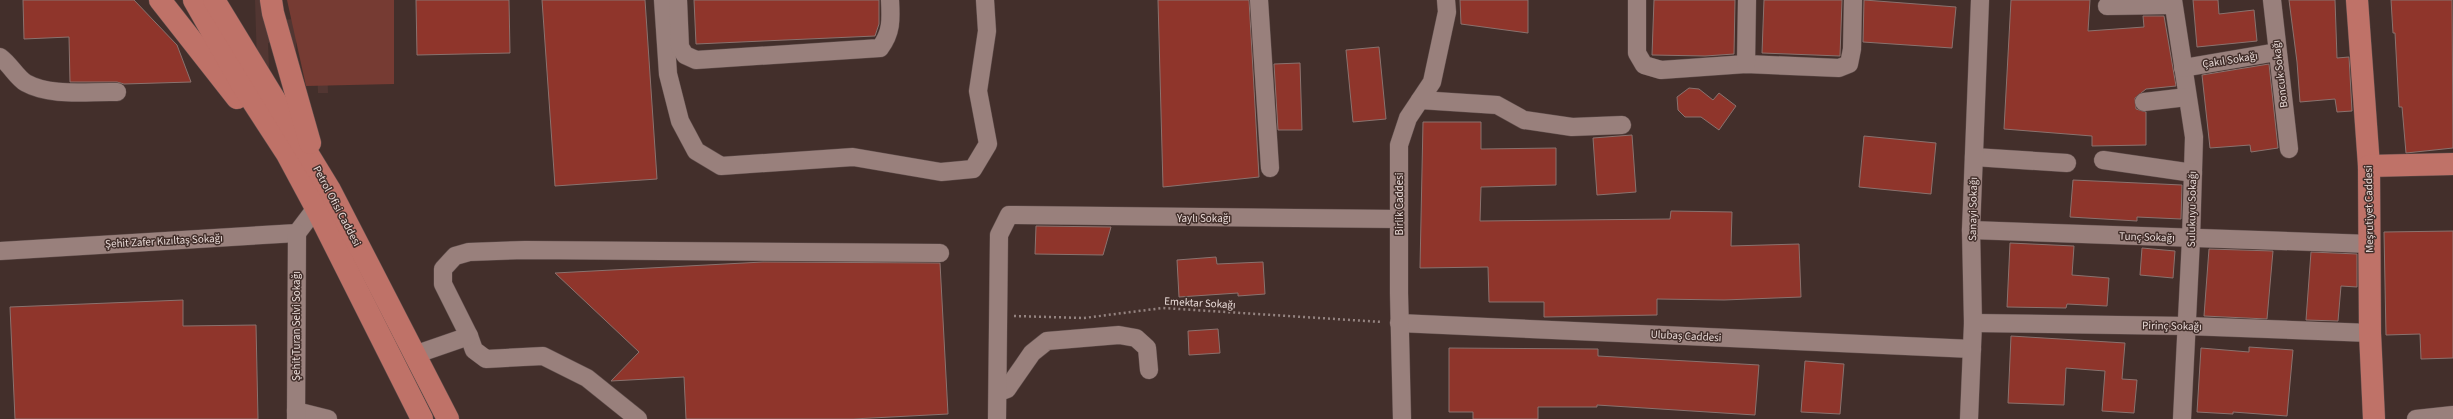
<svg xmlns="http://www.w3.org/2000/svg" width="2453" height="419" font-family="'Source Sans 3',sans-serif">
<rect width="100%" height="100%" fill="#432f2b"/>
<polygon fill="#523632" points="255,0 266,0 267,32 283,20 294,19 325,0 328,93 318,93 316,40 296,41 296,55 300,67 284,42 268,43 270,94 258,95"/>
<polygon fill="#763b33" points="287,0 394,0 394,84 306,86"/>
<g fill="#8f352b" stroke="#8a726e">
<polygon points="23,0 134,0 177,45 191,82 124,84 117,82 70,82 69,37 24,39"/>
<polygon points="416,0 509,0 510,53 417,55"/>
<polygon points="542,0 645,0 657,179 555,186"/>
<polygon points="694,0 879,0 879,24 875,36 696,44"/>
<polygon points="1158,0 1249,0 1259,177 1163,187"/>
<polygon points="1460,0 1528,0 1528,33 1461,24"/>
<polygon points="1654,0 1735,0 1734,54 1705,56 1652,55"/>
<polygon points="1764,0 1842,0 1840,56 1762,53"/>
<polygon points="1864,0 1956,7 1952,48 1863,42"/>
<polygon points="2011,0 2090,0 2088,31 2144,27 2143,16 2164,16 2176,86 2146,89 2135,98 2136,109 2146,112 2146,145 2092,146 2092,136 2004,129"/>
<polygon points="2193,0 2218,0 2219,14 2254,10 2257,41 2197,47"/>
<polygon points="2289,0 2335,0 2337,58 2349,57 2352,111 2337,112 2335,99 2300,102 2297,62"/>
<polygon points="2391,0 2452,0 2453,148 2406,153 2402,107 2399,107 2395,33 2393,33"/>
<polygon points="1379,47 1386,119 1353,122 1346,50"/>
<polygon points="1300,63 1302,130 1278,130 1274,64"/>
<polygon points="2269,64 2278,148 2251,152 2250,145 2210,148 2202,75"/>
<polygon points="1689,88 1699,89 1713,100 1719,93 1736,106 1719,130 1701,117 1685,117 1678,110 1677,97"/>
<polygon points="1423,122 1481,122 1481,149 1556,148 1556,185 1481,187 1480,221 1670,219 1671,211 1732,212 1731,246 1799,244 1801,297 1724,300 1657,299 1657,315 1544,317 1544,302 1489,302 1488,267 1420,268"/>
<polygon points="1632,135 1636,192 1597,195 1593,138"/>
<polygon points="1864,136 1936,143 1931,194 1859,187"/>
<polygon points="2073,180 2182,185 2181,219 2137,217 2137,221 2070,217"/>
<polygon points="1036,226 1111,227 1103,255 1035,254"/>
<polygon points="2453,231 2453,358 2421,359 2420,334 2386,335 2384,232"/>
<polygon points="2010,243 2074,246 2072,275 2109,278 2107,306 2067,304 2066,308 2007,307"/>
<polygon points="2142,248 2175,251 2173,278 2140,275"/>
<polygon points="2209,249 2273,251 2267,319 2204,316"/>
<polygon points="2311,252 2357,254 2357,287 2341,286 2338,321 2306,320"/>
<polygon points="1216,257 1217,264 1263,262 1265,294 1238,296 1238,293 1179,297 1177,260"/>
<polygon points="763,262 940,263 948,414 853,419 686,419 684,377 611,381 639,352 555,273"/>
<polygon points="183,300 183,326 256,325 258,419 15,419 10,307"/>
<polygon points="1218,329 1220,353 1189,355 1188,331"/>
<polygon points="2011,336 2125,343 2122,379 2137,380 2134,413 2102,411 2105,371 2066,368 2064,405 2008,403"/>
<polygon points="2249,347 2293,350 2287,416 2233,412 2233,414 2197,412 2201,348 2249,352"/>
<polygon points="1449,348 1598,349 1598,356 1759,365 1755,415 1597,405 1597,407 1538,407 1538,419 1473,419 1473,412 1449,412"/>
<polygon points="1805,361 1844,364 1840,414 1801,412"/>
</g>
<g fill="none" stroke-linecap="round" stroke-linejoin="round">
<defs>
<g id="minor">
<polyline points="663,0 668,74 680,121 696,151 721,166 853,157 941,172 973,169 988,144 978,91 987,31 985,0"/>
<path d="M678 0 680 47 685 55 696 60 880 48C892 32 891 19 890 0"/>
<polyline points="1259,0 1270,168"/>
<polyline points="1637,0 1637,53 1644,65 1661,70 1746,64 1839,68 1849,64 1852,49 1853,0"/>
<polyline points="2173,0 2194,137 2191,239 2182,419"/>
<polyline points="2272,0 2289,149"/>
<polyline points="2107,6 2173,5"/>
<path d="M0 57C10 64 17 78 26 83 51 97 89 91 117 92"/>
<polyline points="1746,64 1747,0"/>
<polyline points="2183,68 2277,52"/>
<polyline points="1420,100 1497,105 1524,120 1572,127 1622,125"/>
<polyline points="2144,102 2187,97"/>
<polyline points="1974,157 2067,163"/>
<polyline points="2103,160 2193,173"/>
<polyline points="1971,230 2370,244"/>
<polyline points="0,251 297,233 316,208"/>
<polyline points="1399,323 1972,349"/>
<polyline points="1973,323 2187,326 2370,333"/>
<polyline points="469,336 474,350 486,359 543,356 587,378 638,419"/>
<polyline points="414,355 469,336 443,284 443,269 455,256 469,252 525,250 940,253"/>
<polyline points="999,392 1007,389 1032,353 1047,341 1119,335 1136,338 1147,348 1149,370"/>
<polyline points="296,411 328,419"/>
<polyline points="296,419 297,233"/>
<polyline points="997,419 999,235 1009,215 1399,219"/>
<polyline points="1402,419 1399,293 1399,145 1408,118 1432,82 1447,12 1446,0"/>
<polyline points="1969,419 1973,323 1971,230 1980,0"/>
<polyline points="2416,419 2453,415"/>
</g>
<g id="major">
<polyline points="160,0 237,98"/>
<polyline points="194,0 244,88 287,154 316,208 422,419"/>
<polyline points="214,0 330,190 448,419"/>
<polyline points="271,0 273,13 310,143"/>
<polyline points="2357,0 2369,166 2370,333 2374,419"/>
<polyline points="2369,166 2453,164"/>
</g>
</defs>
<use href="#minor" stroke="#5f4d4b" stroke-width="19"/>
<use href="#major" stroke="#5f4d4b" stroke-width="23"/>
<polyline stroke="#948380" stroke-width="2.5" stroke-dasharray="2 3" stroke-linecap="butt" points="1014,316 1084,318 1163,308 1382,322"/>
<use href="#minor" stroke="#99807c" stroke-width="18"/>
<use href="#major" stroke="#bf7268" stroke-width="22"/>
</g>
<g text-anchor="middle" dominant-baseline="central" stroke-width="3" stroke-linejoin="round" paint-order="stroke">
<g font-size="11" fill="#e9dbd8" stroke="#432f2b">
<text transform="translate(2230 60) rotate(-9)">Çakıl Sokağı</text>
<text transform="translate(2280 74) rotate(-97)">Boncuk Sokağı</text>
<text transform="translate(1399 204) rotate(-90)">Birlik Caddesi</text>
<text transform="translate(337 206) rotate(62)">Petrol Ofisi Caddesi</text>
<text transform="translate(1973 209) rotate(-89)">Sanayi Sokağı</text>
<text transform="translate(2192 209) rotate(-89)">Sulukuyu Sokağı</text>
<text transform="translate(2369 209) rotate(-91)">Meşrutiyet Caddesi</text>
<text x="1204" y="218">Yaylı Sokağı</text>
<text transform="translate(2147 237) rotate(2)">Tunç Sokağı</text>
<text transform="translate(164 241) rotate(-3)">Şehit Zafer Kızıltaş Sokağı</text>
<text transform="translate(1200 303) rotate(3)">Emektar Sokağı</text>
<text transform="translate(296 326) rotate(-90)">Şehit Turan Selvi Sokağı</text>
<text transform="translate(2172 326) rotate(1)">Pirinç Sokağı</text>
<text transform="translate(1686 336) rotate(3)">Ulubaş Caddesi</text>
</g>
</g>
</svg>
